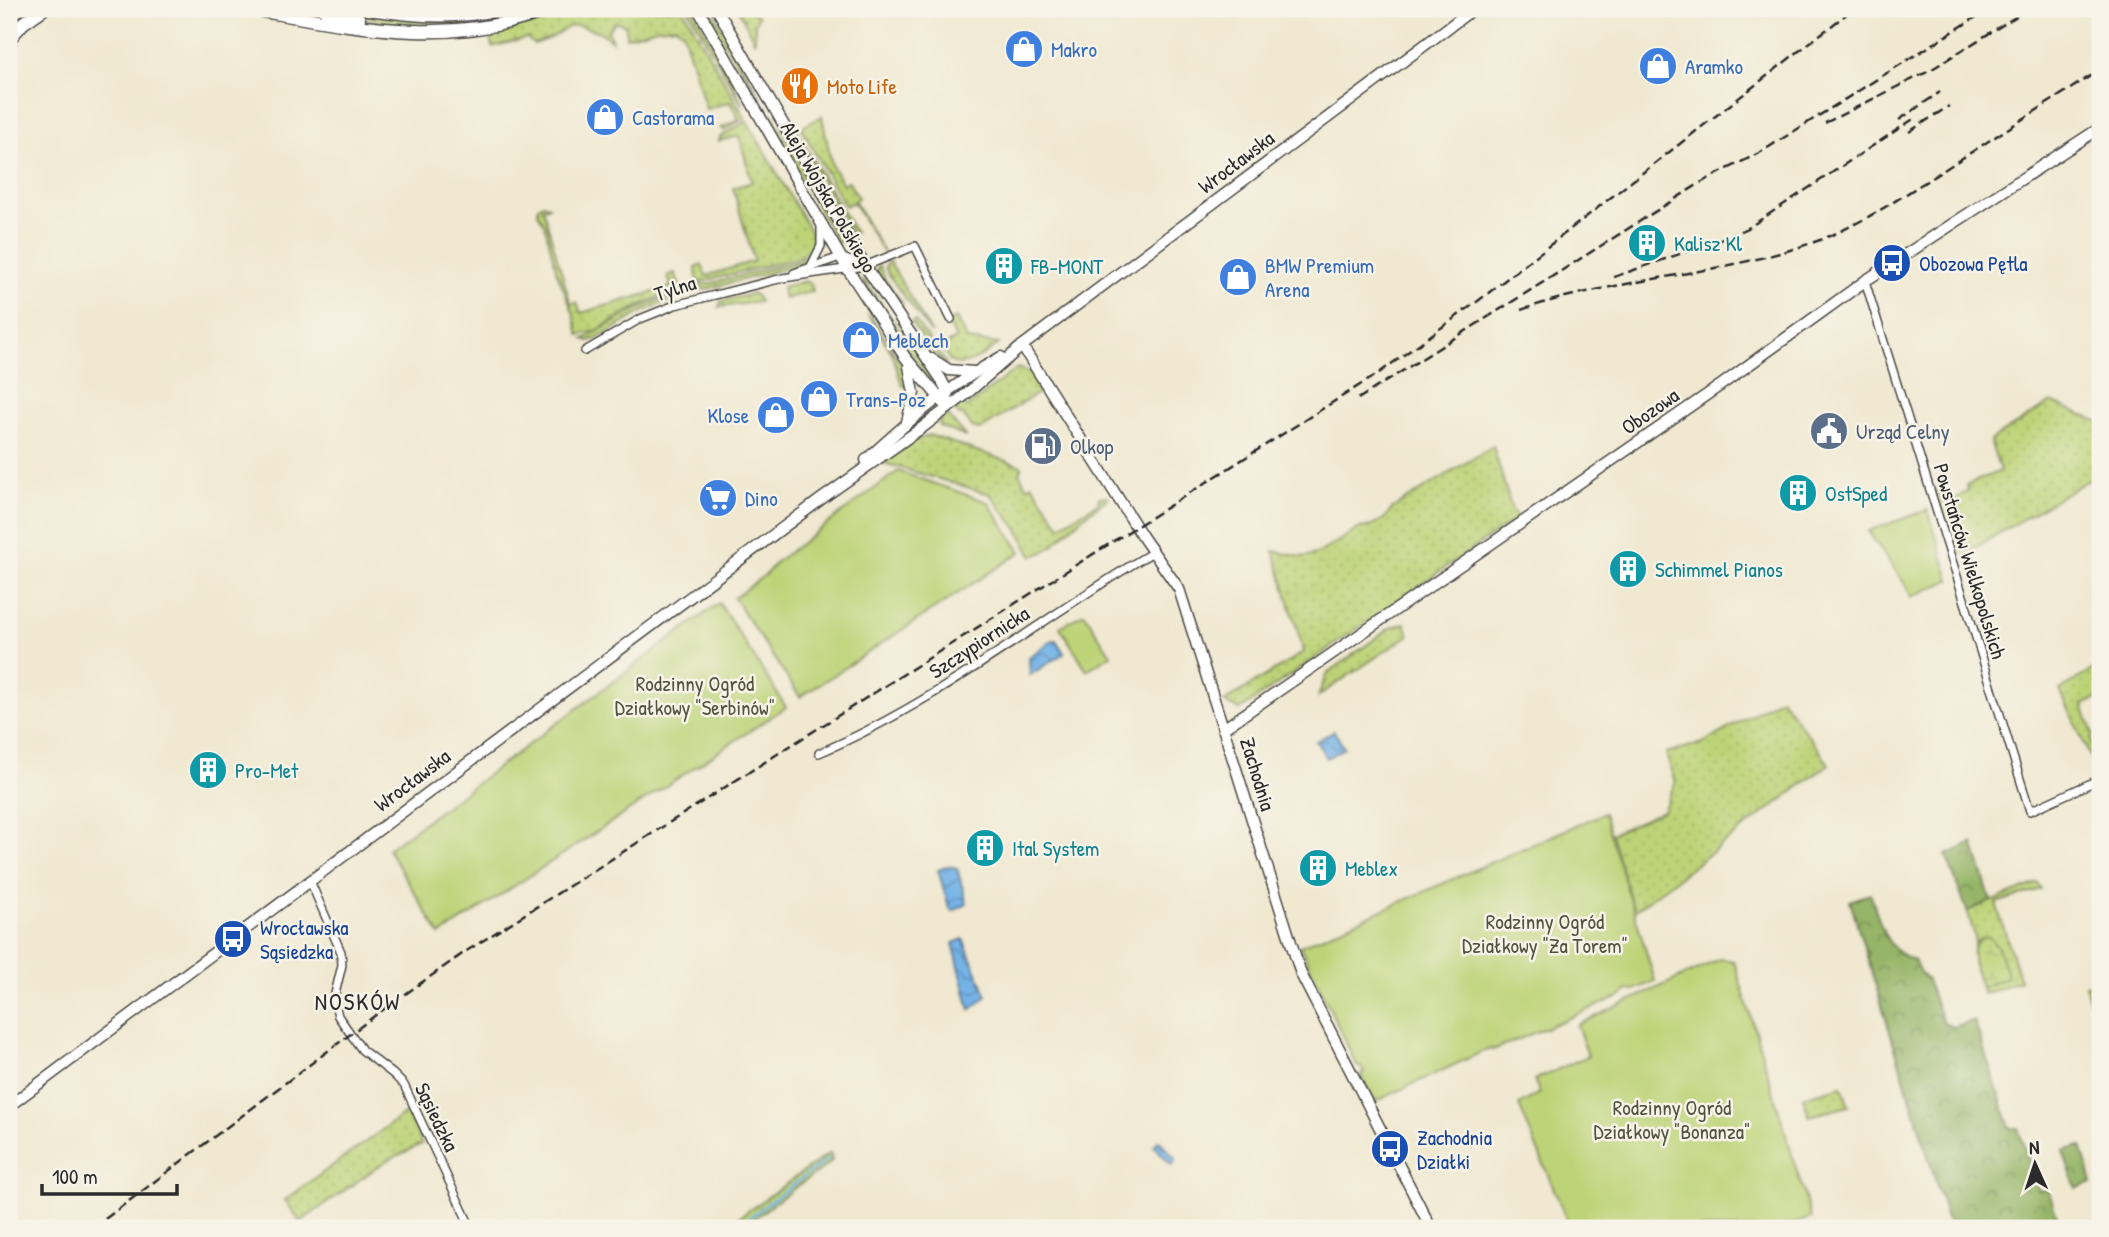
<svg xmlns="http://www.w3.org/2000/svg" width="2109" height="1237" font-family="'Patrick Hand',sans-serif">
<defs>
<pattern id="grass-dots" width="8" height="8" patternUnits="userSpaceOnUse" patternTransform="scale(1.75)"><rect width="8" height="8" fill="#bdd377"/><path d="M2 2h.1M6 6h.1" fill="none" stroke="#a3b567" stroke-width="1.8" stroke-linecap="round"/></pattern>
<pattern id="forest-crowns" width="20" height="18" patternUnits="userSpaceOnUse" patternTransform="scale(1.75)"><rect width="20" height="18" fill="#96b568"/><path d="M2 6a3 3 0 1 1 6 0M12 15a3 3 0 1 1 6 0" fill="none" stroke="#7b9356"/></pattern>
<pattern id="wetland-marsh" width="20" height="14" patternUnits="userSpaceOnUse" patternTransform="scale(1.75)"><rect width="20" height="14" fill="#bdd377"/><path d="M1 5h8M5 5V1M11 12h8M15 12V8" fill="none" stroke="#a3b567"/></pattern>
<pattern id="water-waves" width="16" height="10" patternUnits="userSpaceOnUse" patternTransform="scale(1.75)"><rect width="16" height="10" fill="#74b2e6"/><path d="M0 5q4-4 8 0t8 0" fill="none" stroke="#5f91bb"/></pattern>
</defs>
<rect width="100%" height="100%" fill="#f7f3e8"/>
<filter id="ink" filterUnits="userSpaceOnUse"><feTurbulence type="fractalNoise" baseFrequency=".0143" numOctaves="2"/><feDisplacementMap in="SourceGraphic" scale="14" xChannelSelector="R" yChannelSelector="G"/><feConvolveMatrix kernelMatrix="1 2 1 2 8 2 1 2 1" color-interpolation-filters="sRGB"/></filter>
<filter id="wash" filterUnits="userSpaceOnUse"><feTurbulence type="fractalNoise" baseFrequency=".00686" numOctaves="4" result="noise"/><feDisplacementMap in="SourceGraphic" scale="28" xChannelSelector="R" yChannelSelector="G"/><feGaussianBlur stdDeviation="1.57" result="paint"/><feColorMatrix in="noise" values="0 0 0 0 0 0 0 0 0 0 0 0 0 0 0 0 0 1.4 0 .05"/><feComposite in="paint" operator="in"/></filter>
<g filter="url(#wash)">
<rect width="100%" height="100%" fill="#f0e8d0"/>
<g fill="url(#grass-dots)" stroke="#747f51" stroke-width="2">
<path d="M343 9C381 16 418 23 456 21 483 19 509 9 536 9 477 30 402 36 343 9Z"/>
<polygon points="563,9 683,9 745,118 724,130 721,128 739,119 730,102 706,109 683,32 676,26 657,28 626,37 626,26 621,23 615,22 608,30 612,41 600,32 577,25 568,27 553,37 534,44 527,38 492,47 489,32 536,20"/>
<polygon points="688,9 693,9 695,13 727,70 743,106"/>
<polygon points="704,9 711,9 761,99 725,45"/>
<polygon points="738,9 750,10 758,16 755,24 755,42"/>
<polygon points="767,112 772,114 843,240 838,243 766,117"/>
<polygon points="787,114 855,233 852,235 798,139"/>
<polygon points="822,116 832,166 843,184 848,181 858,198 854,201 884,253 853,202 845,206 801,128"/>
<polygon points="747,121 812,234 812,247 797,258 700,282 697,280 696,267 702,265 706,276 754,261 733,188 752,182 739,136 719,141 720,137"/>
<polygon points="543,204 549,206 543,209 571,304 577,302 581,313 671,287 668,275 675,273 680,287 629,311 596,331 579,335 573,312 557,273 545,226 538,213 538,207"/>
<polygon points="812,252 814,253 809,260 799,265 704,290 696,285 708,284 798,261"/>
<polygon points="889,261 932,334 890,277 885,267"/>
<polygon points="879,265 885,279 903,304 900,308 877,276 876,270"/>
<polygon points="864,280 934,377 929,381 864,284 862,281"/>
<polygon points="805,281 811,284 813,291 784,299 782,287"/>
<polygon points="684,289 681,296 644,311 597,339 589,341 584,339 634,311"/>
<polygon points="752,294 756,295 759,302 719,307 721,301"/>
<polygon points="868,315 871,316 904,368 910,388 902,385 892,353"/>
<path d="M956 318 967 340 999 344C985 353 969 369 951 362L941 347 956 339 948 322Z"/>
<polygon points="915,320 947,365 936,356 911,322"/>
<polygon points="1017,368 1029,372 1039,388 1038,393 980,430 972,427 962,414 959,415 955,410 963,403 967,407"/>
<polygon points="2051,402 2100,422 2100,473 1956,559 1937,492 1944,487 1950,502 1968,491 1966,485 2000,471 1990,441"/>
<polygon points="947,415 966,437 939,426 939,421"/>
<path d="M929 435 1022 466 1019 473 1027 487 1032 484 1060 526 1098 503 1099 497 1108 496 1107 499C1097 507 1086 514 1076 523 1062 534 1051 553 1032 556L1018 530 990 494 884 463 913 441Z"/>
<polygon points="1493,446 1512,510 1517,518 1240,710 1224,702 1304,652 1274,551 1303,557 1317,554 1360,528 1372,526 1385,518 1393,508"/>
<polygon points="1405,623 1409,635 1318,696 1328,673 1390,628"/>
<polygon points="2100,665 2100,697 2083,705 2093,734 2091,740 2100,763 2100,772 2098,774 2060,690"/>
<polygon points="1781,698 1829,764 1634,911 1611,834 1663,811 1675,783 1666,753 1703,743"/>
<polygon points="2037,883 2041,889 1996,903 2020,981 1983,994 1973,962 1975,936 1967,911"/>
<polygon points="2091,984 2100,1015 2100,1037 2085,985"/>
<polygon points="1842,1086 1849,1106 1809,1116 1803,1097"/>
<polygon points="407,1112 422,1144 386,1161 300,1222 285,1200"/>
<polygon points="830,1153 832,1160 827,1165 774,1203 742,1228 724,1228"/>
</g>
<g fill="url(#forest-crowns)" stroke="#60704a" stroke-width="2">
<polygon points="1973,843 1991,901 1967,911 1946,855"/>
<path d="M1870 893C1880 919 1883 952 1914 960L1920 973 1927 980 1943 1022 1954 1027 1974 1020 2010 1128H2018L2039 1191 2048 1189 2058 1220 2043 1228H1950L1850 901Z"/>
<polygon points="2081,1146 2092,1183 2076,1188 2063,1151"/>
</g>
<path fill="url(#wetland-marsh)" stroke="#747f51" stroke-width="2" d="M1989 937 1998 948 2008 977 1981 987C1975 969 1962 940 1989 937Z"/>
<g fill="#bdd377" stroke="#747f51" stroke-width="2">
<polygon points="898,471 988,502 1021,552 800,697 734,598 766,574 776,562"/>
<polygon points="1928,510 1950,580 1911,597 1907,587 1868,531"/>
<polygon points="719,603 786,707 440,935 388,849"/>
<polygon points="1084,613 1111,655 1087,670 1060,627"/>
<polygon points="1604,813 1655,981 1634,990 1627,990 1623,995 1496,1049 1488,1049 1377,1101 1374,1100 1361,1075 1364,1072 1362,1068 1357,1066 1300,946"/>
<polygon points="1720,959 1734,961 1811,1218 1780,1228 1651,1228 1646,1220 1626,1228 1570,1228 1519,1105 1540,1093 1534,1080 1588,1056 1577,1025"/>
</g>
<g fill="url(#water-waves)" stroke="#506e88" stroke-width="2">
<polygon points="1053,640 1056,640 1064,653 1030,675 1029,657"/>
<polygon points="1334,731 1344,748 1327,758 1316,741"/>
<polygon points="948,866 957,868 967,904 953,911 949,907 938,870"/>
<polygon points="963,939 987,996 970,1010 953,943"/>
<polygon points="1159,1140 1176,1159 1172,1165 1154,1146"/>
</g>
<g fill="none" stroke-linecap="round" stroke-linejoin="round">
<polyline stroke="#74b2e6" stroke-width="2.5" points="735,1228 828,1159"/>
</g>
</g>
<g filter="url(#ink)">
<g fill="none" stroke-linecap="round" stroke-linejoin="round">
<defs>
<g id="street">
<polyline points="811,266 821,246 821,227"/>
<polyline points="794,273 840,257 865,266"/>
<polyline points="1865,281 2030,811 2100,779"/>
<polyline points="585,351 640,319 675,305 783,278 865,266 915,246 951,319"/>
<path d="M819 753C939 702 1041 618 1153 552"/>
<polyline points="310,881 341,952 342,965 334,998 338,1016 362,1050 393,1074 404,1085 471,1228"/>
</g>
<g id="secondary">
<polyline points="698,9 847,268 905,357 948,408"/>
<polyline points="717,9 865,266 941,379 947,391 948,408"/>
<polyline points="9,20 14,9"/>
<polyline points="1022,346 1142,536 1179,589 1301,974 1431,1228"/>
<polyline points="932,359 949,370 974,372"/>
<polyline points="907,422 914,393 909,366"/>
<path d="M866 460C908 421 951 385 1001 357"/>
<polyline points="1223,729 1721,385 1865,281 2100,128"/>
<polyline points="9,1106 824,497 923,427 965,395 1022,346 1473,9"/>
</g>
<g id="primary">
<path d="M252 9C351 26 453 49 549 9"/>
<polyline points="323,9 359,19"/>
<path d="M368 9C412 15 455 20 499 9"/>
<polyline points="9,39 23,23 43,9"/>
</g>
</defs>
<use href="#street" stroke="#494744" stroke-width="10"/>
<use href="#secondary" stroke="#494744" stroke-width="13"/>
<use href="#primary" stroke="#494744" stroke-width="15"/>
<use href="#street" stroke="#fff" stroke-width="7"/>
<use href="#secondary" stroke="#fff" stroke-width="10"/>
<use href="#primary" stroke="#fff" stroke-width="12"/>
<g stroke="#2b2b2b" stroke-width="2.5" stroke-dasharray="10 5" stroke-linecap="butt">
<polyline points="1899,120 1940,92"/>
<polyline points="1825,123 1929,71 2028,9"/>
<polyline points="1909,132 1949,106"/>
<polyline points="1614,277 1728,237 1748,228 1915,118"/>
<path d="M1521 310C1618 277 1723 276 1820 240 1864 223 1904 195 1944 170 1996 136 2048 103 2100 70"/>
<polyline points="1358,399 1702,182 1761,152 1989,9"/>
<polyline points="93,1228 377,1014 465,952 1379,373 1478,301 1853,9"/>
</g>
</g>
</g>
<defs>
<symbol id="shop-disc" viewBox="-11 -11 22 22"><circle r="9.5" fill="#3f7fe0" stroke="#f7f3e8"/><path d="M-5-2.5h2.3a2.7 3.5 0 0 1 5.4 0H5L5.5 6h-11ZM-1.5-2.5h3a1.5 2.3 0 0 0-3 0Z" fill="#fff"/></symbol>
<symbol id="restaurant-disc" viewBox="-11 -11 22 22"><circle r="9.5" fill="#e8710a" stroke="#f7f3e8"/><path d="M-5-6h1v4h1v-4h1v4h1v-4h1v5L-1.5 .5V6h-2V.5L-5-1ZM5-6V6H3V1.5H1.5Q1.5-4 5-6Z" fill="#fff"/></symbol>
<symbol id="building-disc" viewBox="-11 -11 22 22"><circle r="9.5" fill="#0f9aa8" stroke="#f7f3e8"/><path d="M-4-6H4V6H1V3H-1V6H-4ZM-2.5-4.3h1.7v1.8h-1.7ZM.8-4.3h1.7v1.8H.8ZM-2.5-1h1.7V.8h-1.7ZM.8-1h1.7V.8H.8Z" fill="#fff"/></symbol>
<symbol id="bus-disc" viewBox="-11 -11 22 22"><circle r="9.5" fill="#1a4fb4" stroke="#f7f3e8"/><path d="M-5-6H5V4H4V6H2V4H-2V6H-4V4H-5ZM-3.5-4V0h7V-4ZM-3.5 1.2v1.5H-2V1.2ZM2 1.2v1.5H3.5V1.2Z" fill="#fff"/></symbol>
<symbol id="civic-disc" viewBox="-11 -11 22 22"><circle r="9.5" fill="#5c6f8a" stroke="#f7f3e8"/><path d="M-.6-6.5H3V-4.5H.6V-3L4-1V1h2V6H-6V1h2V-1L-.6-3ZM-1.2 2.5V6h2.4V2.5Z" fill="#fff"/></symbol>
<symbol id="fuel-disc" viewBox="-11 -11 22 22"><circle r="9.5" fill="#5c6f8a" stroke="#f7f3e8"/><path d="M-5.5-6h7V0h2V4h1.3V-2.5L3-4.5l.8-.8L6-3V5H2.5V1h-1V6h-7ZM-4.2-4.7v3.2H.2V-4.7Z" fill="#fff"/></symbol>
<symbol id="supermarket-disc" viewBox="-11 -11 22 22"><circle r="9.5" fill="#3f7fe0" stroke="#f7f3e8"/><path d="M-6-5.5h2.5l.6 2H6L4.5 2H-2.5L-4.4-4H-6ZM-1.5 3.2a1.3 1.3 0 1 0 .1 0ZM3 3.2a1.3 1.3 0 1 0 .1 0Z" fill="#fff"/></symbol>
</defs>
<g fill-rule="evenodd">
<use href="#shop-disc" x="1002" y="27" width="44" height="44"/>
<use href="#shop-disc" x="1636" y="44" width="44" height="44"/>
<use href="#restaurant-disc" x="778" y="64" width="44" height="44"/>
<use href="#shop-disc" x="583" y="95" width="44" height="44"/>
<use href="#building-disc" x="1625" y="221" width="44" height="44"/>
<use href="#bus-disc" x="1870" y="241" width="44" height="44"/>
<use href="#building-disc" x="982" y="244" width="44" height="44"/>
<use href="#shop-disc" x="1216" y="255" width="44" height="44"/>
<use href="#shop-disc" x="839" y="318" width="44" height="44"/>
<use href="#shop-disc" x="797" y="377" width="44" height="44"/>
<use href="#shop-disc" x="754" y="393" width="44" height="44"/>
<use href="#civic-disc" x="1807" y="409" width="44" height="44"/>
<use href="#fuel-disc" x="1021" y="424" width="44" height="44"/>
<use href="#building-disc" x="1776" y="471" width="44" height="44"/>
<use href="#supermarket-disc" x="696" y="476" width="44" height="44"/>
<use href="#building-disc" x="1606" y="547" width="44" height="44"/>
<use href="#building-disc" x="186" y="748" width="44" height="44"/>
<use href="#building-disc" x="963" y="826" width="44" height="44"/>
<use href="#building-disc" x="1296" y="846" width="44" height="44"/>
<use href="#bus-disc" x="211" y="917" width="44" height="44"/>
<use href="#bus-disc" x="1368" y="1127" width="44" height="44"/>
</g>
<g text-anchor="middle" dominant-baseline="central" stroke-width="5" stroke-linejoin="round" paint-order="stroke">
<g font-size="21" fill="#366cbe" stroke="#f7f3e8" text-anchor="start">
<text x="1051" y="49">Makro</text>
<text x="1685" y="66">Aramko</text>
<text x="632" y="117">Castorama</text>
<text x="1265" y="265">BMW Premium<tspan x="1265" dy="24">Arena</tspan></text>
<text x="888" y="340">Meblech</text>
<text x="846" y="399">Trans-Poz</text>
<text x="749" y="415" text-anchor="end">Klose</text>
<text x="745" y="498">Dino</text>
</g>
<g font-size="21" fill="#c56008" stroke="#f7f3e8" text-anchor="start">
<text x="827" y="86">Moto Life</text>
</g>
<g font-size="21" fill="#2b2b2b" stroke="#f7f3e8">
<text transform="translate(1236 162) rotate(-37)">Wrocławska</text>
<text transform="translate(829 197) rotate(60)">Aleja Wojska Polskiego</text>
<text transform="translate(675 288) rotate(-18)">Tylna</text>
<text transform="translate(1650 411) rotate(-35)">Obozowa</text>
<text transform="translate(1970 561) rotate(73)">Powstańców Wielkopolskich</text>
<text transform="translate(979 642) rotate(-33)">Szczypiornicka</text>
<text transform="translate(1258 774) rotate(73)">Zachodnia</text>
<text transform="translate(412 780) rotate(-37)">Wrocławska</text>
<text transform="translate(437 1117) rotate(64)">Sąsiedzka</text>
</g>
<g font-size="21" fill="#0d838f" stroke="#f7f3e8" text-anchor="start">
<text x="1674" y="243">Kalisz Kl</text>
<text x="1031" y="266">FB-MONT</text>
<text x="1825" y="493">OstSped</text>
<text x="1655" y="569">Schimmel Pianos</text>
<text x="235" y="770">Pro-Met</text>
<text x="1012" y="848">Ital System</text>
<text x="1345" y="868">Meblex</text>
</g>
<g font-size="21" fill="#164399" stroke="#f7f3e8" text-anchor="start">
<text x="1919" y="263">Obozowa Pętla</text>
<text x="260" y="927">Wrocławska<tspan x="260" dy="24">Sąsiedzka</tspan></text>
<text x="1417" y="1137">Zachodnia<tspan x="1417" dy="24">Działki</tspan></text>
</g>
<g font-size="21" fill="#4e5e75" stroke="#f7f3e8" text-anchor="start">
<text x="1856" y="431">Urząd Celny</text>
<text x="1070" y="446">Olkop</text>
</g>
<g font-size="21" fill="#50553e" stroke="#f7f3e8">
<text x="695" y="683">Rodzinny Ogród<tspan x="695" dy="24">Działkowy "Serbinów"</tspan></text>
<text x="1545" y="921">Rodzinny Ogród<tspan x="1545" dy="24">Działkowy "Za Torem"</tspan></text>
<text x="1672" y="1107">Rodzinny Ogród<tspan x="1672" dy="24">Działkowy "Bonanza"</tspan></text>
</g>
<g font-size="23" letter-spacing="2" fill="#2b2b2b" stroke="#f7f3e8">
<text x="358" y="1001">NOSKÓW</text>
</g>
</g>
<rect width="2109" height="1237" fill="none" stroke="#f7f3e8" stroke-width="35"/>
<g transform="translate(2035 1164) rotate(357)" stroke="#f7f3e8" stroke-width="5" paint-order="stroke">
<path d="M0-5L12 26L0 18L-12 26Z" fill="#2b2b2b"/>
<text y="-10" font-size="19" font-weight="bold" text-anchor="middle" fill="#2b2b2b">N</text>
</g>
<path d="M42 1184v10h135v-10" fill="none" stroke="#2b2b2b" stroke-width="3.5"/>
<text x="52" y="1184" font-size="21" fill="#2b2b2b" stroke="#f7f3e8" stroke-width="5" paint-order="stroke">100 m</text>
</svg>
